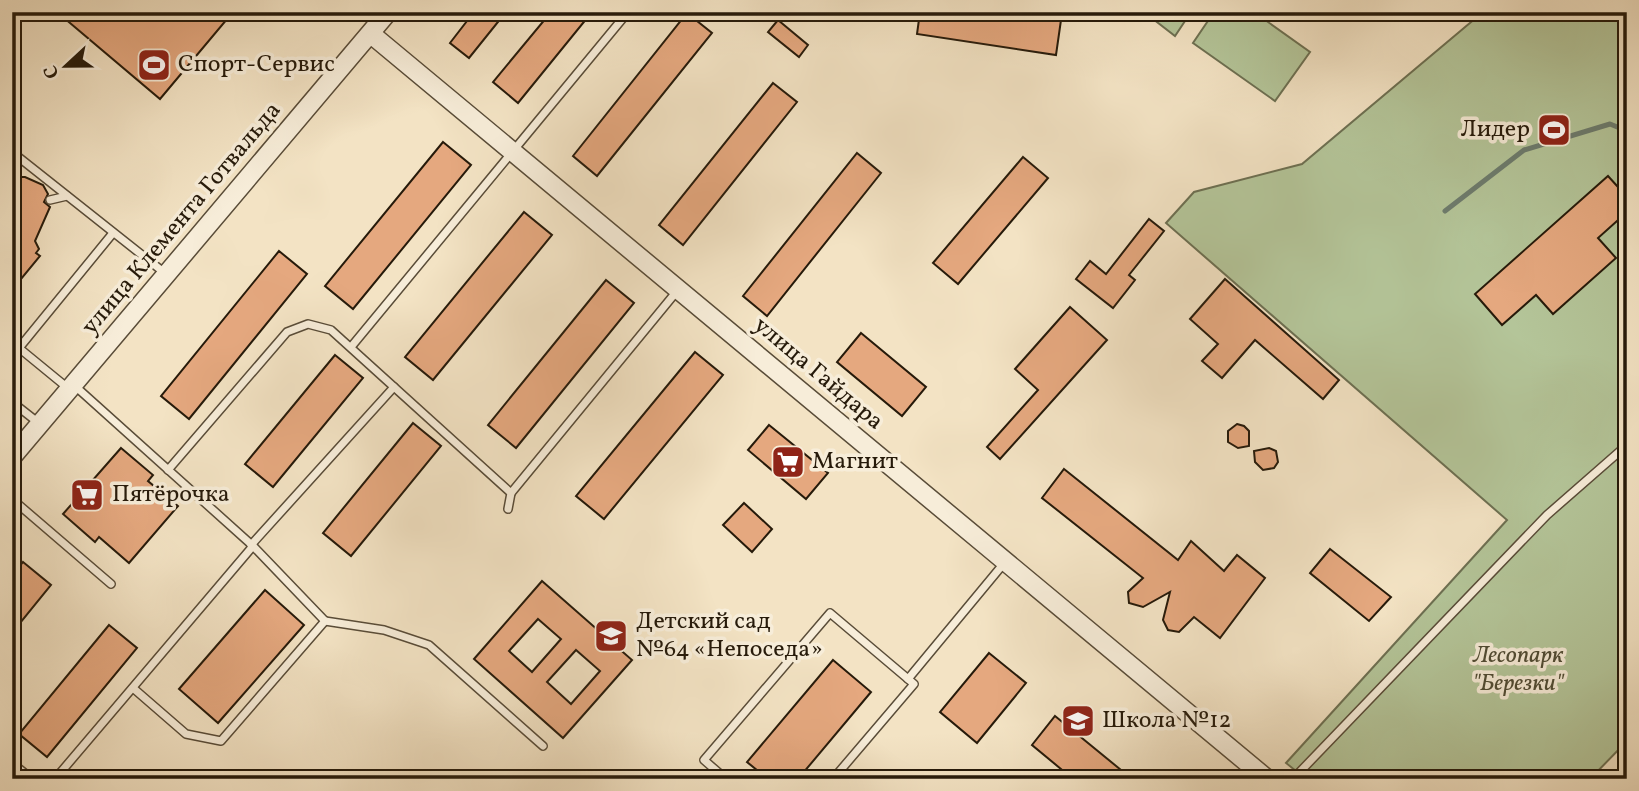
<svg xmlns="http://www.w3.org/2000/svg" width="1639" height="791" font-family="Vollkorn,serif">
<rect width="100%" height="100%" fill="#f3e3c4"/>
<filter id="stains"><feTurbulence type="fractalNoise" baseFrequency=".00286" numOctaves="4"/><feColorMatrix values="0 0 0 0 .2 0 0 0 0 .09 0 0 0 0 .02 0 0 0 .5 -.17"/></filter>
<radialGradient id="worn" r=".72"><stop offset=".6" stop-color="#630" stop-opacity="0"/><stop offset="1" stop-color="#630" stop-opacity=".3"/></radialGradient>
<g fill="#b4c599" stroke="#6d7052" stroke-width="2">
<polygon points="1144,12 1191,12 1175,36"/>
<polygon points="1214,12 1254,12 1310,52 1275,101 1193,43"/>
<polygon points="1483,12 1627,12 1627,741 1590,779 1306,779 1286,763 1507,520 1166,223 1194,192 1302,164"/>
</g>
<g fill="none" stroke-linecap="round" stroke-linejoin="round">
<polyline stroke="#6d7c6e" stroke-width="5" points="1445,211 1524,150 1610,124 1627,131"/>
</g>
<g fill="#e5a87f" stroke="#261a0a" stroke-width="2" fill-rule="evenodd">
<polygon points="57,12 233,12 160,99"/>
<polygon points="474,12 506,12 469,58 450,43"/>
<polygon points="551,12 592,12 518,103 493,82"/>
<polygon points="920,12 1010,12 1061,20 1056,55 917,34"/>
<polygon points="687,13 712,33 597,176 573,156"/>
<polygon points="778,20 808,45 799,57 768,32"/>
<polygon points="773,83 797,102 683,245 659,225"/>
<polygon points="443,142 471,165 353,309 325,286"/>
<polygon points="857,153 881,173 767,316 743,296"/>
<polygon points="1023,157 1048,178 958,284 933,263"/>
<polygon points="1608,176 1627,197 1627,212 1598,238 1616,258 1553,314 1536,295 1502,325 1475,294"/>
<polygon points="12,177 25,177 43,185 48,194 44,202 50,207 35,241 39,249 36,253 40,256 12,290"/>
<polygon points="524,212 552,235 433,380 405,357"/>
<polygon points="1149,219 1164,231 1129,275 1135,280 1113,308 1076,279 1090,261 1106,274"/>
<polygon points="279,251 307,274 189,419 161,396"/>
<polygon points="1225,279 1339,380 1323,399 1255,340 1222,378 1202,361 1218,344 1190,319"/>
<polygon points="606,280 634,303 516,448 488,425"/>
<polygon points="1070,307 1107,340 1000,459 987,447 1038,390 1015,369"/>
<polygon points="861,333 926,387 902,416 837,362"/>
<polygon points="695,352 723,375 604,519 576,496"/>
<polygon points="335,355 363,378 273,487 245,464"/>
<polygon points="413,423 441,446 351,556 323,533"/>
<polygon points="1237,424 1244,426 1249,431 1249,446 1238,448 1228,442 1228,431"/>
<polygon points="769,425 828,473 806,499 748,450"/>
<polygon points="121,448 153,475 148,481 178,506 129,563 99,537 95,542 63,514"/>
<polygon points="1269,448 1276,451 1278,462 1274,468 1263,470 1255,462 1254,451"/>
<polygon points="1064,469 1178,560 1191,541 1224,571 1237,555 1265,578 1220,638 1194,617 1179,632 1168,630 1163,620 1170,592 1143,607 1129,603 1128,592 1143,578 1042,498"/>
<polygon points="744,503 772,529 752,552 723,525"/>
<polygon points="1330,549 1391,597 1369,621 1310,573"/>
<polygon points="23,562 51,585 12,633 12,576"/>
<path d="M542 581 632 660 563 738 474 659ZM538 619 561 639 532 672 509 651ZM576 650 600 671 571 704 547 682Z"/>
<polygon points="265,590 304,625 218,723 179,689"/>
<polygon points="109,625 137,648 47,757 19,734"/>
<polygon points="989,653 1026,683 977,743 940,712"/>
<polygon points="833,660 871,692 798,779 768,779 747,762"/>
<polygon points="1055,716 1132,779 1073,779 1032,745"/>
</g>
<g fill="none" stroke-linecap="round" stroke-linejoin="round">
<defs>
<g id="service">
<polyline points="12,152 166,274"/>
<polyline points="50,200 67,196"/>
<polyline points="351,347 628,12"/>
<polyline points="69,389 19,348 113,233"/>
<polyline points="12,402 40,424"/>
<polyline points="168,470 287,332 308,324 331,330 511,493 508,509"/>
<polyline points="511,493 677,291"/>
<polyline points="12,499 111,584"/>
<polyline points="251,545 394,387"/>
<polyline points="325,621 384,630 429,645 543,746"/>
<polyline points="908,679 1005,562"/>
<polyline points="133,688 186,734 221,741 325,621 253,546"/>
<polyline points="12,763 32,779"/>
<polyline points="55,779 253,546 75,386"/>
<polyline points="726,779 704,760 830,613 914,684 833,779"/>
<polyline points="1293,779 1547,515 1627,445"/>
</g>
<g id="tertiary">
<polyline points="371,34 1267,779"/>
<polyline points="12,457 388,12"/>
</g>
</defs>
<use href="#service" stroke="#594c38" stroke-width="10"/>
<use href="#tertiary" stroke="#594c38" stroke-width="21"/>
<use href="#service" stroke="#f7edd9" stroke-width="7"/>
<use href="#tertiary" stroke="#f7edd9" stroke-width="18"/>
</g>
<defs>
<symbol id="stadium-square" viewBox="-11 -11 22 22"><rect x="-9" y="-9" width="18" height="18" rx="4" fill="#8f2418" stroke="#f7edd9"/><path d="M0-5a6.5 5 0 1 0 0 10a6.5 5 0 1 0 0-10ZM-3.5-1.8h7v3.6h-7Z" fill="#fff"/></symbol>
<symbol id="supermarket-square" viewBox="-11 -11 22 22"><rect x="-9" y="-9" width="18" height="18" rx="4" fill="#8f2418" stroke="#f7edd9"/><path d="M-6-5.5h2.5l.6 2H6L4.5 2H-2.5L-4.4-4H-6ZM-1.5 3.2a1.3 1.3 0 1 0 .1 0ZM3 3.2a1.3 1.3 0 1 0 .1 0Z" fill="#fff"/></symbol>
<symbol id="school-square" viewBox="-11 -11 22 22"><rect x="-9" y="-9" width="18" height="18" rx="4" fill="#8f2418" stroke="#f7edd9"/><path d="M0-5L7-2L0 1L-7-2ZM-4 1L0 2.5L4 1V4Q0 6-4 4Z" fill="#fff"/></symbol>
</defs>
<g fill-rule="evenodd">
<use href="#stadium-square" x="135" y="46" width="38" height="38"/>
<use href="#stadium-square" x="1535" y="111" width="38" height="38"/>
<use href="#supermarket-square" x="769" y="443" width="38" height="38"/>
<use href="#supermarket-square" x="68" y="476" width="38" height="38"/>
<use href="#school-square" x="592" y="617" width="38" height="38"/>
<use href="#school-square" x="1059" y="702" width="38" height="38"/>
</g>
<g text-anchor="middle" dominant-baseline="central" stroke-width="7" stroke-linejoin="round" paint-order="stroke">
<g font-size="24" fill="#261a0a" stroke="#f7edd9" text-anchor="start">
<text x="178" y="65">Спорт-Сервис</text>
<text x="1530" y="130" text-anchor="end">Лидер</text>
<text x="812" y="462">Магнит</text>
<text x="112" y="495">Пятёрочка</text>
<text x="636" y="622">Детский сад<tspan x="636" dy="28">№64 «Непоседа»</tspan></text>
<text x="1102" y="721">Школа №12</text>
</g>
<g font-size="24" fill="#261a0a" stroke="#f7edd9">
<text transform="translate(182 219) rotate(-50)">улица Клемента Готвальда</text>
<text transform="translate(818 374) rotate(40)">улица Гайдара</text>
</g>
<g font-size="24" font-style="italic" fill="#514d35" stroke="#f7edd9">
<text x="1518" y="656">Лесопарк<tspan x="1518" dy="28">"Березки"</tspan></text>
</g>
</g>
<rect width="1639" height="791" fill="none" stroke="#f3e3c4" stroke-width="42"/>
<rect x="14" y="14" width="1611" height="763" fill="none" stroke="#261a0a" stroke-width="3.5"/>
<rect x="21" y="21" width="1597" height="749" fill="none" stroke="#261a0a" stroke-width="2"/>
<g transform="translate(66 66) rotate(248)" stroke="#f7edd9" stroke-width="5" paint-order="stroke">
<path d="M0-5L12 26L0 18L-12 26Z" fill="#261a0a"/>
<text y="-10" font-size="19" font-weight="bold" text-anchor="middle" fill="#261a0a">С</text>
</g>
<rect width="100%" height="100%" filter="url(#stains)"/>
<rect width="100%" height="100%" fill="url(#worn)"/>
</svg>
